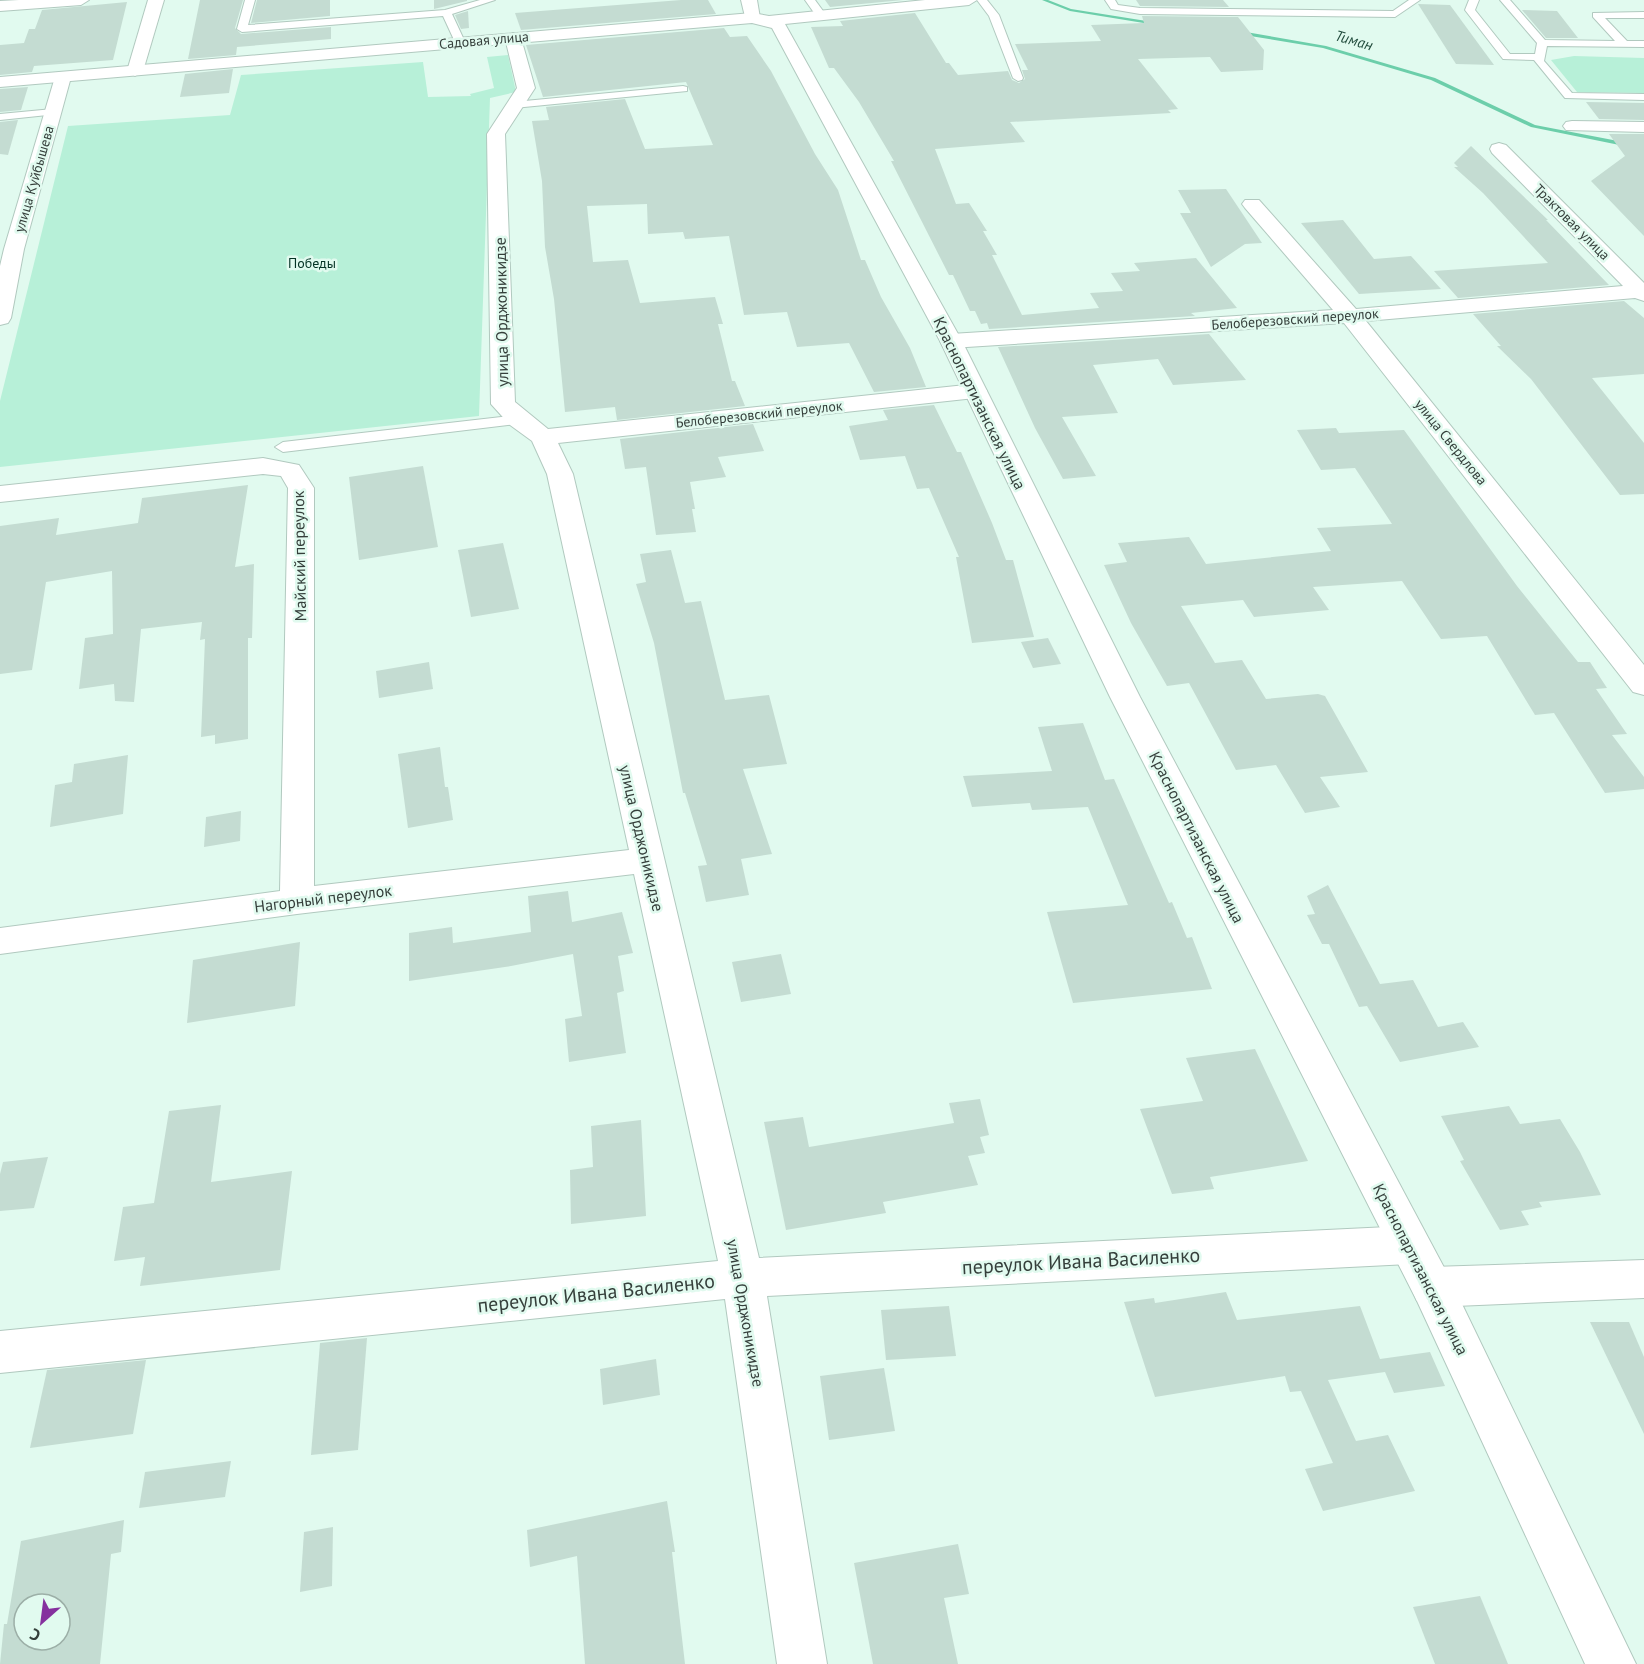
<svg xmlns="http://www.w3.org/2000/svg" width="1644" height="1664" font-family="'PT Sans',sans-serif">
<rect width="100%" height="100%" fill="#e1faef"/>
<g fill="#b7f0d8">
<polygon points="508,55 516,92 490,98 479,416 0,467 0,401 68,126 230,115 241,75 423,62 428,97 471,96 470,94 494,88 487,57"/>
<polygon points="1574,56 1644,58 1644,93 1577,92 1551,60"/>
</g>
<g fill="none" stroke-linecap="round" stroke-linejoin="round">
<g fill="#6cceaa" fill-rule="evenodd">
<polygon points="1042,0 1048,0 1071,9 1159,23 1156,25 1070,11"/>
<polygon points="1240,31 1326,46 1435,78 1535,125 1644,146 1644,150 1531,127 1431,80 1323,48 1238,34"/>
</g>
</g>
<g fill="#c4dcd2" fill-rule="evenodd">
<polygon points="200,0 243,0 235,28 241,34 331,27 331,39 237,47 236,55 188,59"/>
<polygon points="257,0 330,0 330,16 251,23"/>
<polygon points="434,0 467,0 467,1 434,9"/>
<polygon points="681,0 708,0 716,14 521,30 515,13"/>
<polygon points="825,0 903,0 830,7"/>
<polygon points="1136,0 1223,0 1229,7 1140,6"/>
<polygon points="127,2 113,60 34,66 32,72 0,75 0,45 24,43 29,29 35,29 42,10"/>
<polygon points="1418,4 1450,5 1494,65 1456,64"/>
<polygon points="1522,10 1557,11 1578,38 1546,38"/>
<polygon points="468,11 469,28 461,29 455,15"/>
<polygon points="915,13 946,63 949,63 958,75 1008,71 1012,80 1019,83 1025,79 1022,70 1028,70 1015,44 1101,41 1091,25 1144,23 1142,16 1238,17 1264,50 1263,70 1221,72 1210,57 1138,59 1178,109 1168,110 1171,113 1010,122 1025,142 935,149 956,204 969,203 987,231 983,231 997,255 992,255 1022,315 1099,308 1090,293 1123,291 1111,273 1140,271 1134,263 1196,258 1237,308 1191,313 1195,316 989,329 987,323 981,324 975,311 970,311 953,275 949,275 891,161 894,161 859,102 834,68 829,68 811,27 843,26 840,21"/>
<polygon points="724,28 730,37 747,36 771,71 815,154 838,190 861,260 865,260 881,297 910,348 926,387 874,392 849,343 797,347 787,312 744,315 729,236 685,239 683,232 648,234 647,204 587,206 593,262 628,260 640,303 715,297 723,324 718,324 732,381 735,381 745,406 617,420 615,407 565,412 554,299 545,247 542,181 532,121 549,120 546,107 625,99 645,149 713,145 686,82 543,97 526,45"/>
<polygon points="233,69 229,93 180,97 185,74"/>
<polygon points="28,87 21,110 0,112 0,89"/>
<polygon points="1586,102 1644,103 1644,120 1599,119"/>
<polygon points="18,120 8,155 0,154 0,122"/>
<polygon points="1609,134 1644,134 1644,236 1591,181 1625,156"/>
<polygon points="1471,146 1548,220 1546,220 1609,285 1458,298 1434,271 1548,263 1483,193 1454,167 1458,167 1454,163"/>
<polygon points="1226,189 1262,243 1245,244 1211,267 1180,213 1191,213 1178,190"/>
<polygon points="1343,220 1374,259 1411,256 1441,289 1359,294 1301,223"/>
<polygon points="1624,301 1644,318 1644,374 1592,378 1644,443 1644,494 1620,495 1531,379 1497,346 1501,346 1473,314"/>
<polygon points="1209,334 1246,380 1173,385 1158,359 1093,365 1118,413 1062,417 1096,476 1063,479 1035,428 998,347"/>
<polygon points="934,405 957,452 961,452 992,523 1006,560 1013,560 1034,637 972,643 956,557 959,557 929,488 917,489 905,456 860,460 849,426 888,420 883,410"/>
<polygon points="753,424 764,451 718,457 726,477 690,482 695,509 692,509 696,532 656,535 646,467 625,469 620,439"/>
<polygon points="1336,428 1339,433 1404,430 1517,586 1578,662 1590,662 1607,688 1596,689 1627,734 1612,735 1644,777 1644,789 1605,793 1554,713 1535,715 1487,636 1441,639 1402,581 1313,587 1329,610 1254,617 1243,600 1181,606 1215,663 1242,660 1266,699 1318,694 1325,696 1368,772 1320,777 1340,807 1305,813 1276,765 1236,770 1189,683 1167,686 1131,623 1104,565 1127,562 1118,543 1189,537 1206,564 1331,551 1317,528 1392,524 1355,468 1321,470 1297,430"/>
<polygon points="423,466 438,547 359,560 349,477"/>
<polygon points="248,485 235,567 254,564 252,638 248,638 248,739 215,744 215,735 201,737 205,639 200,640 202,622 141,629 134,702 115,701 114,684 79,689 85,638 113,634 112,571 46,582 32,670 0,674 0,526 59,518 56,535 138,523 142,498"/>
<polygon points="503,543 519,609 471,617 458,550"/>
<polygon points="671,550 685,603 701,601 725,700 769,695 787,764 743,769 772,854 741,859 749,895 706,902 698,866 707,865 685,793 683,793 654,643 636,584 646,582 640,554"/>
<polygon points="1048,638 1061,664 1033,668 1021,642"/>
<polygon points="429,662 433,689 379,698 376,671"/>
<polygon points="1083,723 1105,780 1114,779 1169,903 1172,902 1187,938 1192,937 1212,989 1073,1003 1047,912 1128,905 1088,807 1032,810 1030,803 972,807 963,776 1052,771 1038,727"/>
<polygon points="440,747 445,787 448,787 453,820 408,828 398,754"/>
<polygon points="128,755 123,814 50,827 55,785 72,782 74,764"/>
<polygon points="241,811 240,841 204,847 206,817"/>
<polygon points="1328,885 1380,984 1413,980 1438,1027 1463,1022 1479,1047 1400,1062 1367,1006 1359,1007 1329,944 1322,944 1307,915 1315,914 1307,896"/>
<polygon points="568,891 572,922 622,912 633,953 618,956 624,991 617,993 626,1053 569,1062 565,1019 582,1016 573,954 511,966 409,981 409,933 452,927 453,943 531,932 528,896"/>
<polygon points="300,942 295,1006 187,1023 193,960"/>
<polygon points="781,954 791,994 741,1002 732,962"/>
<polygon points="1255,1049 1308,1161 1210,1177 1214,1189 1172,1194 1140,1109 1203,1101 1186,1058"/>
<polygon points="980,1099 989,1135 980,1137 985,1153 968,1156 978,1185 883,1202 886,1213 786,1230 764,1122 803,1117 809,1147 954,1123 949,1103"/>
<polygon points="221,1105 211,1182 292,1171 280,1270 140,1286 145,1257 114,1261 123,1207 154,1203 169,1111"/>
<polygon points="1509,1106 1520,1124 1560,1119 1580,1152 1601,1195 1539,1202 1542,1207 1521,1211 1529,1225 1500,1230 1460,1161 1464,1160 1441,1116"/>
<polygon points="641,1120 646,1216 571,1224 570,1170 593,1167 591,1126"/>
<polygon points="48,1157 34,1208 0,1211 0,1174 3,1162"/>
<polygon points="1226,1292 1237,1320 1360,1306 1380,1359 1430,1352 1445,1386 1394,1393 1385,1372 1328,1380 1356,1441 1388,1435 1415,1491 1323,1511 1305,1469 1333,1463 1301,1391 1290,1392 1285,1376 1155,1397 1124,1302 1154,1298 1155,1303"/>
<polygon points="949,1306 956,1356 886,1360 881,1310"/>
<polygon points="1590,1322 1629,1322 1644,1357 1644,1434"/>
<polygon points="367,1338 358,1450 311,1455 320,1343"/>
<polygon points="656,1359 660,1395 603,1405 600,1369"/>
<polygon points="146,1360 133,1434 30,1448 47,1370"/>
<polygon points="884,1368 895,1431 829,1440 820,1376"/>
<polygon points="231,1461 225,1497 139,1508 145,1472"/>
<polygon points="667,1501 675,1552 672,1552 685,1664 585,1664 577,1556 530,1567 527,1530"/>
<path d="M124 1520 121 1552 111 1554 100 1664H0L4 1624H7L21 1541ZM24 1604H60V1640H24Z"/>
<polygon points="333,1527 332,1586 300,1592 304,1532"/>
<polygon points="958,1544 969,1594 944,1598 958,1664 873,1664 854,1563"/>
<polygon points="1480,1596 1508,1664 1435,1664 1413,1607"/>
</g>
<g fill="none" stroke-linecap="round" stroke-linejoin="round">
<defs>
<g id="lane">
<polygon points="245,0 255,0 248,25 445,10 480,0 495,0 452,14 465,42 460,45 455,42 443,16 242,32 237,29"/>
<polygon points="805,0 815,0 826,15 825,17 817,17"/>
<polygon points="977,0 987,0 999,15 1023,78 1022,80 1018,81 1013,78 989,16"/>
<polygon points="1105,0 1115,0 1118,5 1140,8 1393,11 1409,0 1420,0 1395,17 1140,14 1111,9"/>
<polygon points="1469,0 1479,0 1475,10 1510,54 1535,54 1537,43 1500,0 1510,0 1545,40 1615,41 1593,17 1593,13 1644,12 1644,18 1605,18 1627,41 1644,41 1644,47 1547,46 1544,61 1572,93 1644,94 1644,100 1565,98 1534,60 1503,59 1465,10"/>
<polygon points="683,86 687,87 687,91 514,108 508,105 514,102"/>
<polygon points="53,109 57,110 57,114 0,120 0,114"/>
<polygon points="519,415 524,417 527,420 524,423 283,452 275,447 283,442"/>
</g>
<g id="street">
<polygon points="19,0 89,0 81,5 0,11 0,1"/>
<polygon points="148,0 164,0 143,71 135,76 127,71"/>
<polygon points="741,0 757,0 760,18 758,21 746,21"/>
<polygon points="513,33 521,38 535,88 505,134 515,402 548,429 975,384 983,386 987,391 983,396 975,398 558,443 573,474 759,1258 1409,1226 1424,1232 1430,1245 1424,1258 1409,1264 767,1296 827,1664 777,1664 725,1299 0,1373 0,1331 718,1261 634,874 297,914 0,954 0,928 280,891 288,488 281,476 263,474 0,502 0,486 263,458 299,465 314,488 314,886 629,850 547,474 532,441 510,425 491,404 487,134 517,88 505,38"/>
<polygon points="63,72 69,73 71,77 24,249 11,318 8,323 0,325 0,266 4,249 55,77 57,73"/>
<polygon points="1572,121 1644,122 1644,132 1566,130 1563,126 1566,122"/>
<polygon points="1499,143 1506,145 1644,283 1644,301 1635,298 1366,321 1644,665 1644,695 1633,692 1344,323 951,348 943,346 940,341 943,336 951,334 1333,310 1245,208 1242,204 1245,200 1259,200 1356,309 1623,286 1492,153 1490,149 1492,145"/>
<polygon points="1644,1260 1644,1298 1432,1307 1417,1301 1411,1287 1417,1273 1432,1267"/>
</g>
<polygon id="secondary" points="925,0 977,0 969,5 785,24 962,341 1140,697 1447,1273 1636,1664 1585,1664 1417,1301 1110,697 940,341 772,28 752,23 0,87 0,77 752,13 769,16"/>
</defs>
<use href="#lane" stroke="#b1c9bf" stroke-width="2"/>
<use href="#street" stroke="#b1c9bf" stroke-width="2"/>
<use href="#secondary" stroke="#b1c9bf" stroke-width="2"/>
<use href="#lane" fill="#fff" fill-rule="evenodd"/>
<use href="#street" fill="#fff" fill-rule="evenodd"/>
<use href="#secondary" fill="#fff" fill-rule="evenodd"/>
</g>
<g text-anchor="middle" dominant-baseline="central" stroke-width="5" stroke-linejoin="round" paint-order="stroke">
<g font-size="14" fill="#353f3b" stroke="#e1faef">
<text transform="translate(484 40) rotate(-5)">Садовая улица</text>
<text transform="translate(34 179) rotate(-74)">улица Куйбышева</text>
<text transform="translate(1572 222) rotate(45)">Трактовая улица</text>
<text transform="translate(1295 319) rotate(-4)">Белоберезовский переулок</text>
<text transform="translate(759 414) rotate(-6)">Белоберезовский переулок</text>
<text transform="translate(1451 442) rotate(51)">улица Свердлова</text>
</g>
<g font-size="14" fill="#053325" stroke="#e1faef">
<text x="312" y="263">Победы</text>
</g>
<g font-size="15" font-style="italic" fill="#224c3d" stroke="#e1faef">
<text transform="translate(1354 40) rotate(16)">Тиман</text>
</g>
<g font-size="16" fill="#353f3b" stroke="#e1faef">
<text transform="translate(501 312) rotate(-91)">улица Орджоникидзе</text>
<text transform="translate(980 403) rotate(64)">Краснопартизанская улица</text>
<text transform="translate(299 556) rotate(-91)">Майский переулок</text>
<text transform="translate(1197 837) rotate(63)">Краснопартизанская улица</text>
<text transform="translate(642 838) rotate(77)">улица Орджоникидзе</text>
<text transform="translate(323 898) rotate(-7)">Нагорный переулок</text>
<text transform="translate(1421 1269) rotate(63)">Краснопартизанская улица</text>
<text transform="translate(746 1313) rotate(80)">улица Орджоникидзе</text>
</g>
<g font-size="20" fill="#353f3b" stroke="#e1faef">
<text transform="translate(1081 1261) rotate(-3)">переулок Ивана Василенко</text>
<text transform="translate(596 1293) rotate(-6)">переулок Ивана Василенко</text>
</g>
</g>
<g transform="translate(42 1622) rotate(208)"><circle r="28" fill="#e1faef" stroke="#9cafa7" stroke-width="1.5"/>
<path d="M0-4.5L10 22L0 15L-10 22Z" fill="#85309e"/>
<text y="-9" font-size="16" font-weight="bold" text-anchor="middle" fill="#353f3b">С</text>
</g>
</svg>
